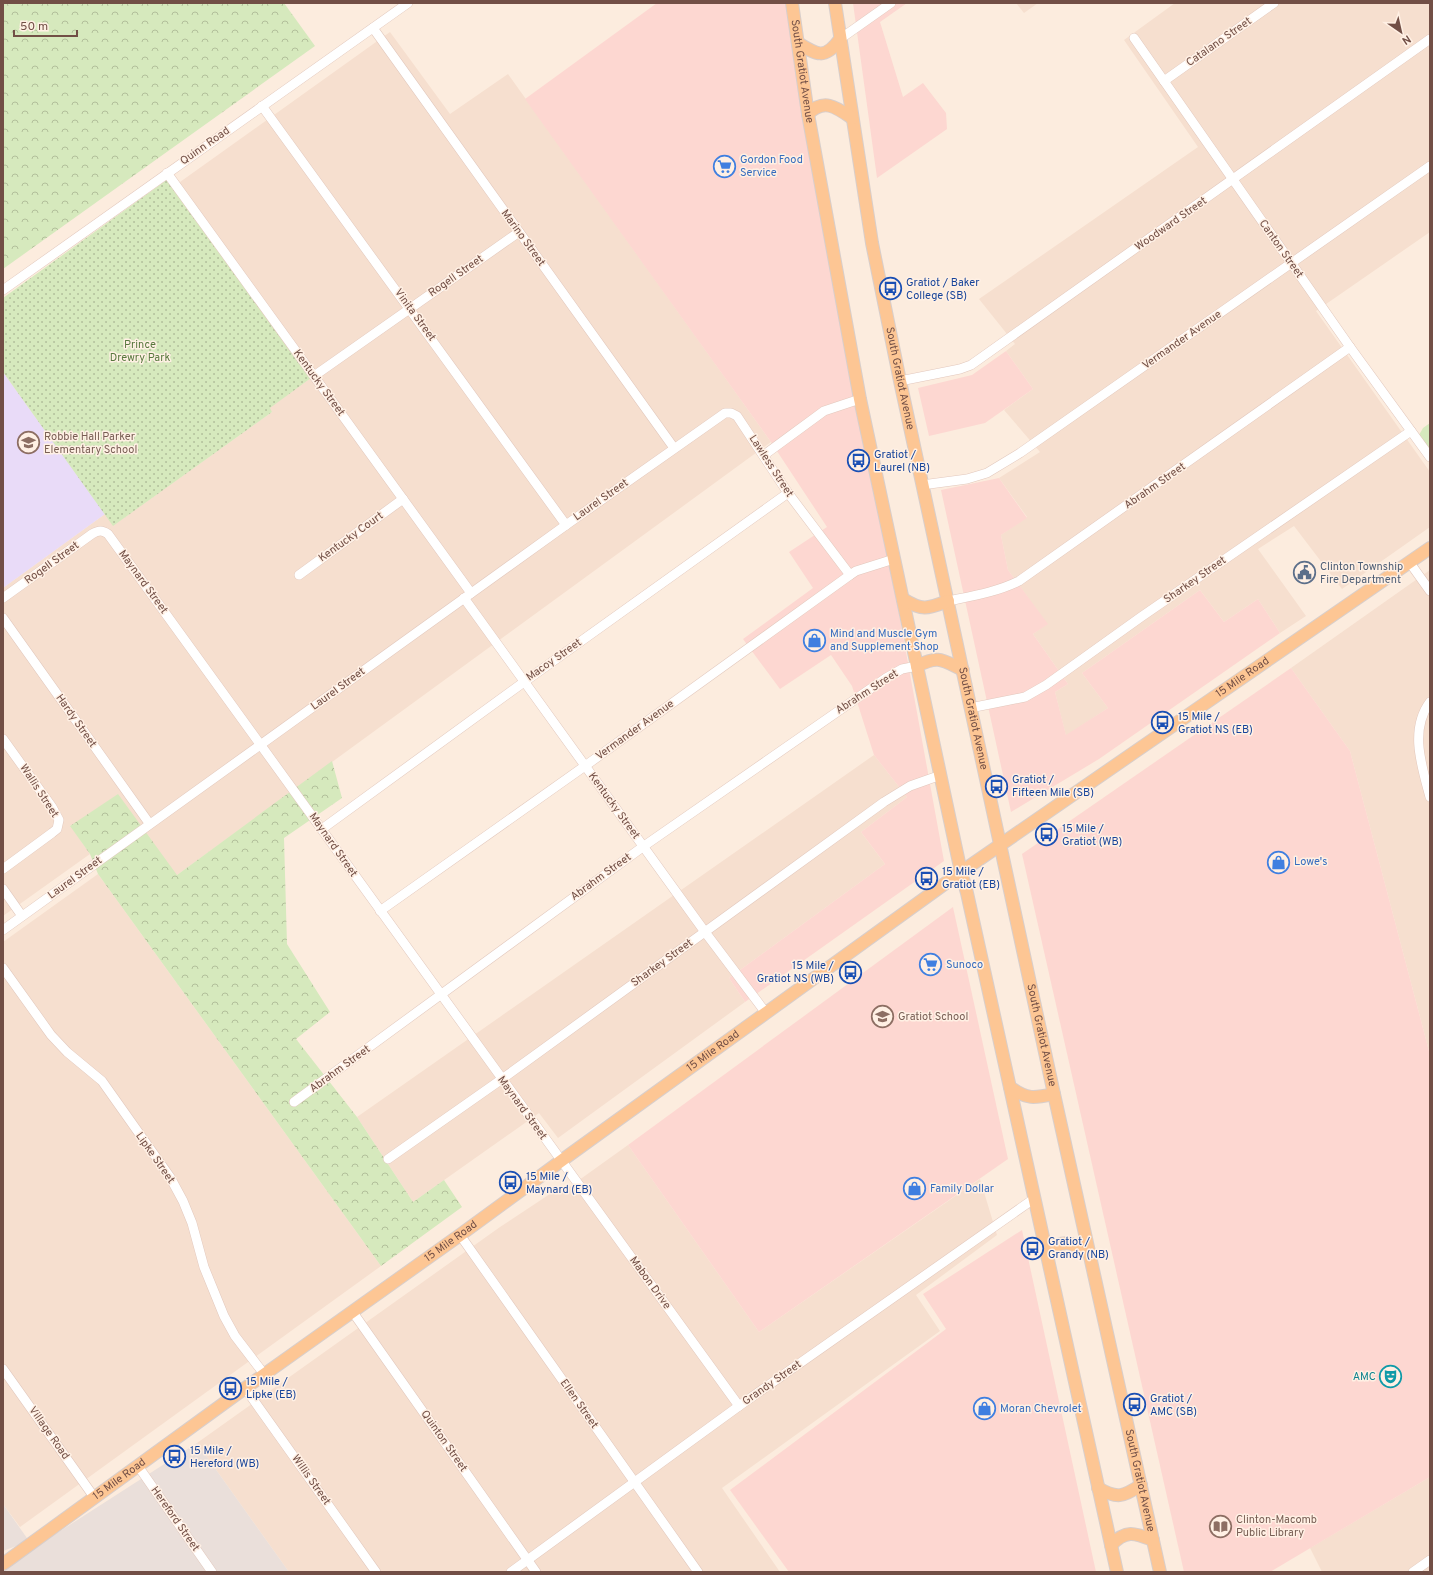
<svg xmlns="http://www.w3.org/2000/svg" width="1433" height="1575" font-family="Overpass,sans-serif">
<defs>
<pattern id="grass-tufts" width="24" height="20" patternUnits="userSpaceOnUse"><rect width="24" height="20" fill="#d6e9bd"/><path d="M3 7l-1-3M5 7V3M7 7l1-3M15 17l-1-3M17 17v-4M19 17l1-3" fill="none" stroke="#b2bf9b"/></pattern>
<pattern id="forest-crowns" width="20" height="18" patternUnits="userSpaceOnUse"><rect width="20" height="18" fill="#d6e9bd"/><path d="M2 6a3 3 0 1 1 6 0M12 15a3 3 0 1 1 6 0" fill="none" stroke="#b2bf9b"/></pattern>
<pattern id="park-dots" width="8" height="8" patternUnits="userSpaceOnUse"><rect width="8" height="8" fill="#d6e9bd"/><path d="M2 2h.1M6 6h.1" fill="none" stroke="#b2bf9b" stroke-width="1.8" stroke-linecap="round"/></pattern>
</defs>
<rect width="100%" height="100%" fill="#fcecde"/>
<g fill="#f6dfcf">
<polygon points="1016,3 1038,3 1024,13"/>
<polygon points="1175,3 1430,3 1430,232 1316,311 1430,472 1430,527 1342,589 1294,526 1258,549 1306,616 1280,633 1258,599 1224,622 1200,590 1082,673 1108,708 1066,736 1055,692 1068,684 1033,634 1047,624 1008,570 1001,535 1027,517 999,478 1040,452 1004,410 1033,389 1006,351 1015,344 979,299 1198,147 1124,40"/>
<polygon points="390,32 450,114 508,74 771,442 177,875 70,825 90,854 3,916 3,588 105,514 114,525 272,412 269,408 311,378 173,187"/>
<polygon points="1430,570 1430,1055 1350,751 1291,668"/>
<polygon points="874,755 907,797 861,832 885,864 729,978 745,1002 558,1138 539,1113 413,1202 357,1117"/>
<polygon points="98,874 381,1266 20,1527 3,1504 3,942"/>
<polygon points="628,1145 759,1332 980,1179 997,1235 916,1295 940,1331 722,1488 780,1572 289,1572 197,1443 500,1227 559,1188 568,1188"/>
<polygon points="1430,1477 1430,1572 1322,1572 1310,1548"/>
</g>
<g fill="#fdd7d1">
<polygon points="657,3 788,3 944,861 745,1002 729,978 885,864 861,832 907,797 874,755 852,686 831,655 780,689 743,639 813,588 789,552 827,527 771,442 525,99"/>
<polygon points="853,3 907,3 880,22 903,97 923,83 946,113 947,129 877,178"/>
<polygon points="1006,351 1033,389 985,423 929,436 918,388 972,375"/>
<polygon points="999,478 1027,518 1001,535 1008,570 1048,624 1033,634 1068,684 1055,692 1066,735 1108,708 1082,673 1200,590 1224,622 1258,599 1280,633 1099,759 1011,812 941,490"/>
<polygon points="1291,668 1350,751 1430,1055 1430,1477 1270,1572 1184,1572 1022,854"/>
<polygon points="953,907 1008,1159 759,1332 628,1145"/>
<polygon points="1022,1230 1096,1572 789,1572 730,1490 946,1329 923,1294"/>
</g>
<g fill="#eadfda">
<polygon points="197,1443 289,1572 3,1572 3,1571 40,1544"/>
<polygon points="3,1504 29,1541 3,1551"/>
</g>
<polygon fill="#e9dbf8" points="3,372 105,514 3,588"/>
<polygon fill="url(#grass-tufts)" points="1430,423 1430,451 1419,435 1423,428"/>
<g fill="url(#forest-crowns)">
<polygon points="3,3 284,3 315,46 3,269"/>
<polygon points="332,761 342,798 284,838 287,944 330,1012 296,1039 357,1117 413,1202 444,1180 462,1207 381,1266 98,874 90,854 70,826 118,794 177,875"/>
</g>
<polygon fill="url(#park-dots)" points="168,179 311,378 270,408 272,412 113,526 3,372 3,298"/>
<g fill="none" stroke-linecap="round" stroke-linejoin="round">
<defs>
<g id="minor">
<polyline points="373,28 674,448"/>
<polyline points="1134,38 1350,347 1430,457"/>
<polyline points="840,39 891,3"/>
<polyline points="1164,81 1274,3"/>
<polyline points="262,106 566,525"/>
<polyline points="167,173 471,593"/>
<polyline points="3,290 408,3"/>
<polyline points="314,376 519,232"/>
<polyline points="900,381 960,369 971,365 1430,39"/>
<polyline points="764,455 824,411 860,399"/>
<polyline points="922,485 967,479 987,473 1020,453 1430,166"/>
<polyline points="1410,563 1430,591"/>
<polyline points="299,575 403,499"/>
<path d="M3 598 92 534C99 530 102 530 108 534L739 1406"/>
<polyline points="464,598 705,932 766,1013"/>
<path d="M948 601C972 596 997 592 1019 581L1350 347"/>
<polyline points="3,618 149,823"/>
<path d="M1430 702C1409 730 1422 767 1430 797"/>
<polyline points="970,708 1025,697 1046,685 1141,617 1411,431"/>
<polyline points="3,739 52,807 59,820 57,829 52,833 3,869"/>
<polyline points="322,829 524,682 788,493"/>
<polyline points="3,889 22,916"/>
<polyline points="380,911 585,766 850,575 856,571 894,559"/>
<polyline points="3,930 566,525 725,413 731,413 737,416 788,493 850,575"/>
<polyline points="3,968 51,1035 67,1052 102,1081 170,1177 183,1201 192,1223 204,1267 224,1316 235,1336 264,1374"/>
<polyline points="294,1102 644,846 886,678 902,669 917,666"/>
<polyline points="388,1159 502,1079 884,802 910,786 941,775"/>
<polyline points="460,1235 698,1572"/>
<polyline points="352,1311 536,1572"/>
<polyline points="3,1369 94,1497"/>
<polyline points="245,1388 376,1572"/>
<polyline points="138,1466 212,1572"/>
<polyline points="511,1572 739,1406 1035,1198"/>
<polyline points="1413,1572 1430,1560"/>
</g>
<g id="major">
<path id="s1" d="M792 3 808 114 860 399 961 872 967 893 1117 1572"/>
<path id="s2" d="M835 3 872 243 900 381 1054 1094 1160 1572"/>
<path d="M798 43C817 55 825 60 840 39"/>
<path d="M808 114C824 98 836 107 852 118"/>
<path d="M903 599C922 611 927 609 948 601"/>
<path d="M917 666C939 655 942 660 963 670"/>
<path d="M1010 1087C1027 1100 1035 1098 1054 1094"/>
<path d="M1047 1251C1065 1238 1072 1243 1090 1253"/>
<path d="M1098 1488C1117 1499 1123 1497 1141 1485"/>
<path d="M1111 1545C1126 1529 1135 1533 1153 1540"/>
<path id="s3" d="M3 1564 234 1396 460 1235 561 1161 961 872 1430 548"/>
</g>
</defs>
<use href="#minor" stroke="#e2c8bd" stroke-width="10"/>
<use href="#major" stroke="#d8cecb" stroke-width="14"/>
<use href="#minor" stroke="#fff" stroke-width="9"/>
<use href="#major" stroke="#fdc694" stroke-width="12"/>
</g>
<defs>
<symbol id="supermarket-ring" viewBox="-11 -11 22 22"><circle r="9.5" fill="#fff0e4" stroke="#3f7fe0" stroke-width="1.5"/><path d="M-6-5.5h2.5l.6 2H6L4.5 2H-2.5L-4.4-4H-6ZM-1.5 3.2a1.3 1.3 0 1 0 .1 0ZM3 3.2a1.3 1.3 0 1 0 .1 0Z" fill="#3f7fe0"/></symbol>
<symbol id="bus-ring" viewBox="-11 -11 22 22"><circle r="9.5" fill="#fff0e4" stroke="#1a4fb4" stroke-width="1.5"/><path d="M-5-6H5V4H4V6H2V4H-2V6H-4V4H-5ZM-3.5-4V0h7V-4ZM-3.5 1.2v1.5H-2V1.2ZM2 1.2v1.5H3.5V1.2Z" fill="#1a4fb4"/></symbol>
<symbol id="school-ring" viewBox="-11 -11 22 22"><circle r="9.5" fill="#fff0e4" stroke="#8d6e63" stroke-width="1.5"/><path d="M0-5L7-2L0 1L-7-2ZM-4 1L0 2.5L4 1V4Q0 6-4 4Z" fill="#8d6e63"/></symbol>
<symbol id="civic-ring" viewBox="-11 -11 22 22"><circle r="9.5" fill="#fff0e4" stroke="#5c6f8a" stroke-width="1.5"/><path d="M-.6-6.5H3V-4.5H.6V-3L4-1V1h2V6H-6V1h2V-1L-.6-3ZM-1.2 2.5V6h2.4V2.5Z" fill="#5c6f8a"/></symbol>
<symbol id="shop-ring" viewBox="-11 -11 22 22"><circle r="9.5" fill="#fff0e4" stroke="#3f7fe0" stroke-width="1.5"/><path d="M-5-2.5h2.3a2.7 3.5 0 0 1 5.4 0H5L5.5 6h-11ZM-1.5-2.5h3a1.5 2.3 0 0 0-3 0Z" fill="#3f7fe0"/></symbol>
<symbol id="theatre-ring" viewBox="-11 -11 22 22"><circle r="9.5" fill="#fff0e4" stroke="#0f9aa8" stroke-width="1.5"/><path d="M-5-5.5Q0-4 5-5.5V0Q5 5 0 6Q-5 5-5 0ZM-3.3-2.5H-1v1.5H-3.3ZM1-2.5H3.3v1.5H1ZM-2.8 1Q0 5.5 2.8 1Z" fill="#0f9aa8"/></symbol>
<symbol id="library-ring" viewBox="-11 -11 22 22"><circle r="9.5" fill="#fff0e4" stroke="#8d6e63" stroke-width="1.5"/><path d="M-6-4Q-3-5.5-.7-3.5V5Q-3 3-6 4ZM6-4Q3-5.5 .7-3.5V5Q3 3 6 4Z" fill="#8d6e63"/></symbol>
</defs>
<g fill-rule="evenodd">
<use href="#supermarket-ring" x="712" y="154" width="25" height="25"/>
<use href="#bus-ring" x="878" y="276" width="25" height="25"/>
<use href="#school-ring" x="16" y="430" width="25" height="25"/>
<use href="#bus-ring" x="846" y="448" width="25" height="25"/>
<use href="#civic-ring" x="1292" y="560" width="25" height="25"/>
<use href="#shop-ring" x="802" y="628" width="25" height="25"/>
<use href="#bus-ring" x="1150" y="710" width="25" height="25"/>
<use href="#bus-ring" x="984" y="774" width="25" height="25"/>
<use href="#bus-ring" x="1034" y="822" width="25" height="25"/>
<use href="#shop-ring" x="1266" y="850" width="25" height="25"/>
<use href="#bus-ring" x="914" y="866" width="25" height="25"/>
<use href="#supermarket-ring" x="918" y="952" width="25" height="25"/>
<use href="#bus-ring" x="838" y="960" width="25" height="25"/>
<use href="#school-ring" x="870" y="1004" width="25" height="25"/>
<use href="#bus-ring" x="498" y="1170" width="25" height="25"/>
<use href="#shop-ring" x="902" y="1176" width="25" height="25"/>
<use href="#bus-ring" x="1020" y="1236" width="25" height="25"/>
<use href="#theatre-ring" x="1378" y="1364" width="25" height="25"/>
<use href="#bus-ring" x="218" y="1376" width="25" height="25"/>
<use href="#bus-ring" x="1122" y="1392" width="25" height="25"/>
<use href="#shop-ring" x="972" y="1396" width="25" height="25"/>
<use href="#bus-ring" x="162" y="1444" width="25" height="25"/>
<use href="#library-ring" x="1208" y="1514" width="25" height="25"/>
</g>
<g text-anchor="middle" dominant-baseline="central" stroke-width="3" stroke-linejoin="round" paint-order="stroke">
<g font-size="11" fill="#724f46" stroke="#fff0e4">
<text transform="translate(1219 42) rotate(-35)">Catalano Street</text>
<text stroke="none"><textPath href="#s1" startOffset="69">South Gratiot Avenue</textPath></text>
<text transform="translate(205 146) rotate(-35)">Quinn Road</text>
<text transform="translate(1171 224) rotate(-35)">Woodward Street</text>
<text transform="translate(523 238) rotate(54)">Marino Street</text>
<text transform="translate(1281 249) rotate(55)">Canton Street</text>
<text transform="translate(456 276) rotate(-35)">Rogell Street</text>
<text transform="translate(415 315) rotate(54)">Vinita Street</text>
<text transform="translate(1182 340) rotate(-35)">Vermander Avenue</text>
<text stroke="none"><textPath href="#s2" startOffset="381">South Gratiot Avenue</textPath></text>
<text transform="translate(319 383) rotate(54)">Kentucky Street</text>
<text transform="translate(771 466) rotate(57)">Lawless Street</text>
<text transform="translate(1155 486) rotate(-35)">Abrahm Street</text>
<text transform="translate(601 500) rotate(-35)">Laurel Street</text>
<text transform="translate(351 537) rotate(-36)">Kentucky Court</text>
<text transform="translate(52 563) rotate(-36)">Rogell Street</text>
<text transform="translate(1195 580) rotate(-35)">Sharkey Street</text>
<text transform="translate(143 582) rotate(54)">Maynard Street</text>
<text transform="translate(554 660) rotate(-35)">Macoy Street</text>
<text stroke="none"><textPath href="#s3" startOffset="1524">15 Mile Road</textPath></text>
<text transform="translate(338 689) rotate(-36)">Laurel Street</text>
<text transform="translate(867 692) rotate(-33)">Abrahm Street</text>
<text stroke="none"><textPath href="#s2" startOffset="729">South Gratiot Avenue</textPath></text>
<text transform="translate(76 721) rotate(55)">Hardy Street</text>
<text transform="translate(635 730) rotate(-36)">Vermander Avenue</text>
<text transform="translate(39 791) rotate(57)">Wallis Street</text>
<text transform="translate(614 806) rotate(54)">Kentucky Street</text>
<text transform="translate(333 845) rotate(55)">Maynard Street</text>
<text transform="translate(601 877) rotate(-36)">Abrahm Street</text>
<text transform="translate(75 878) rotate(-36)">Laurel Street</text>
<text transform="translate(662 963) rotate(-36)">Sharkey Street</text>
<text stroke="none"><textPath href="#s2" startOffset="1053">South Gratiot Avenue</textPath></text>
<text stroke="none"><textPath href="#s3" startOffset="876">15 Mile Road</textPath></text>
<text transform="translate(340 1069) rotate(-36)">Abrahm Street</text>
<text transform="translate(522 1108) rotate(54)">Maynard Street</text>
<text transform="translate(155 1158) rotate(55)">Lipke Street</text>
<text stroke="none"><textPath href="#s3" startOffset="552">15 Mile Road</textPath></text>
<text transform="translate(650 1283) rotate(54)">Mabon Drive</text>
<text transform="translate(772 1383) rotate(-35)">Grandy Street</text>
<text transform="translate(579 1404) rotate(55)">Ellen Street</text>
<text transform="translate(49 1433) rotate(55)">Village Road</text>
<text transform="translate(444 1441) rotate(55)">Quinton Street</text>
<text stroke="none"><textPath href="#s3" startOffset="144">15 Mile Road</textPath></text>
<text transform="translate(311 1480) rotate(55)">Willis Street</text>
<text stroke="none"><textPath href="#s2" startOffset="1509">South Gratiot Avenue</textPath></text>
<text transform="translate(175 1519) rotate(55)">Hereford Street</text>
</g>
<g font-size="11" fill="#366cbe" stroke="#fff0e4" text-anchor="start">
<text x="740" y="160">Gordon Food<tspan x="740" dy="13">Service</tspan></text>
<text x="830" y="634">Mind and Muscle Gym<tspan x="830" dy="13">and Supplement Shop</tspan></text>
<text x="1294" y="862">Lowe's</text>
<text x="946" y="965">Sunoco</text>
<text x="930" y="1189">Family Dollar</text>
<text x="1000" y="1409">Moran Chevrolet</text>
</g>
<g font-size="11" fill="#164399" stroke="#fff0e4" text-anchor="start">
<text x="906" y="283">Gratiot / Baker<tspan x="906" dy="13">College (SB)</tspan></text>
<text x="874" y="455">Gratiot /<tspan x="874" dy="13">Laurel (NB)</tspan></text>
<text x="1178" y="717">15 Mile /<tspan x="1178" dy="13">Gratiot NS (EB)</tspan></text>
<text x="1012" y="780">Gratiot /<tspan x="1012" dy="13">Fifteen Mile (SB)</tspan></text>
<text x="1062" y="829">15 Mile /<tspan x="1062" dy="13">Gratiot (WB)</tspan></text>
<text x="942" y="872">15 Mile /<tspan x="942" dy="13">Gratiot (EB)</tspan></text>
<text x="834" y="966" text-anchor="end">15 Mile /<tspan x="834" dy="13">Gratiot NS (WB)</tspan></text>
<text x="526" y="1177">15 Mile /<tspan x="526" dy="13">Maynard (EB)</tspan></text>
<text x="1048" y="1242">Gratiot /<tspan x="1048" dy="13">Grandy (NB)</tspan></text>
<text x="246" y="1382">15 Mile /<tspan x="246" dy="13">Lipke (EB)</tspan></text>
<text x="1150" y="1399">Gratiot /<tspan x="1150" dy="13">AMC (SB)</tspan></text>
<text x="190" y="1451">15 Mile /<tspan x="190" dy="13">Hereford (WB)</tspan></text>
</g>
<g font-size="11" fill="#58783e" stroke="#fff0e4">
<text x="140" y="345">Prince<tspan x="140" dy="13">Drewry Park</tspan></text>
</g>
<g font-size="11" fill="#785e54" stroke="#fff0e4" text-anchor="start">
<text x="44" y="437">Robbie Hall Parker<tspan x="44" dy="13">Elementary School</tspan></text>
<text x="898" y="1017">Gratiot School</text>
<text x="1236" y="1520">Clinton-Macomb<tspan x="1236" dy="13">Public Library</tspan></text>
</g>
<g font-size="11" fill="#4e5e75" stroke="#fff0e4" text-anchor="start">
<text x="1320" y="567">Clinton Township<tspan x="1320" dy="13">Fire Department</tspan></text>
</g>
<g font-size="11" fill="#0d838f" stroke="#fff0e4" text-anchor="end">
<text x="1376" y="1377">AMC</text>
</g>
</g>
<rect width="1433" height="1575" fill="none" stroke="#724f46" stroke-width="8"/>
<g transform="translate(1401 32) rotate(146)" stroke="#fff0e4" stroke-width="3" paint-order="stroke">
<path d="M0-3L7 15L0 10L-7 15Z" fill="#724f46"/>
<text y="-6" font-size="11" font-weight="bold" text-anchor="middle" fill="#724f46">N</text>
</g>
<path d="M14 30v6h63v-6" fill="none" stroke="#724f46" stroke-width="2"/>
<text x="20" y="30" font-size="12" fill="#724f46" stroke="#fff0e4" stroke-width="3" paint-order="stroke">50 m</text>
</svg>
